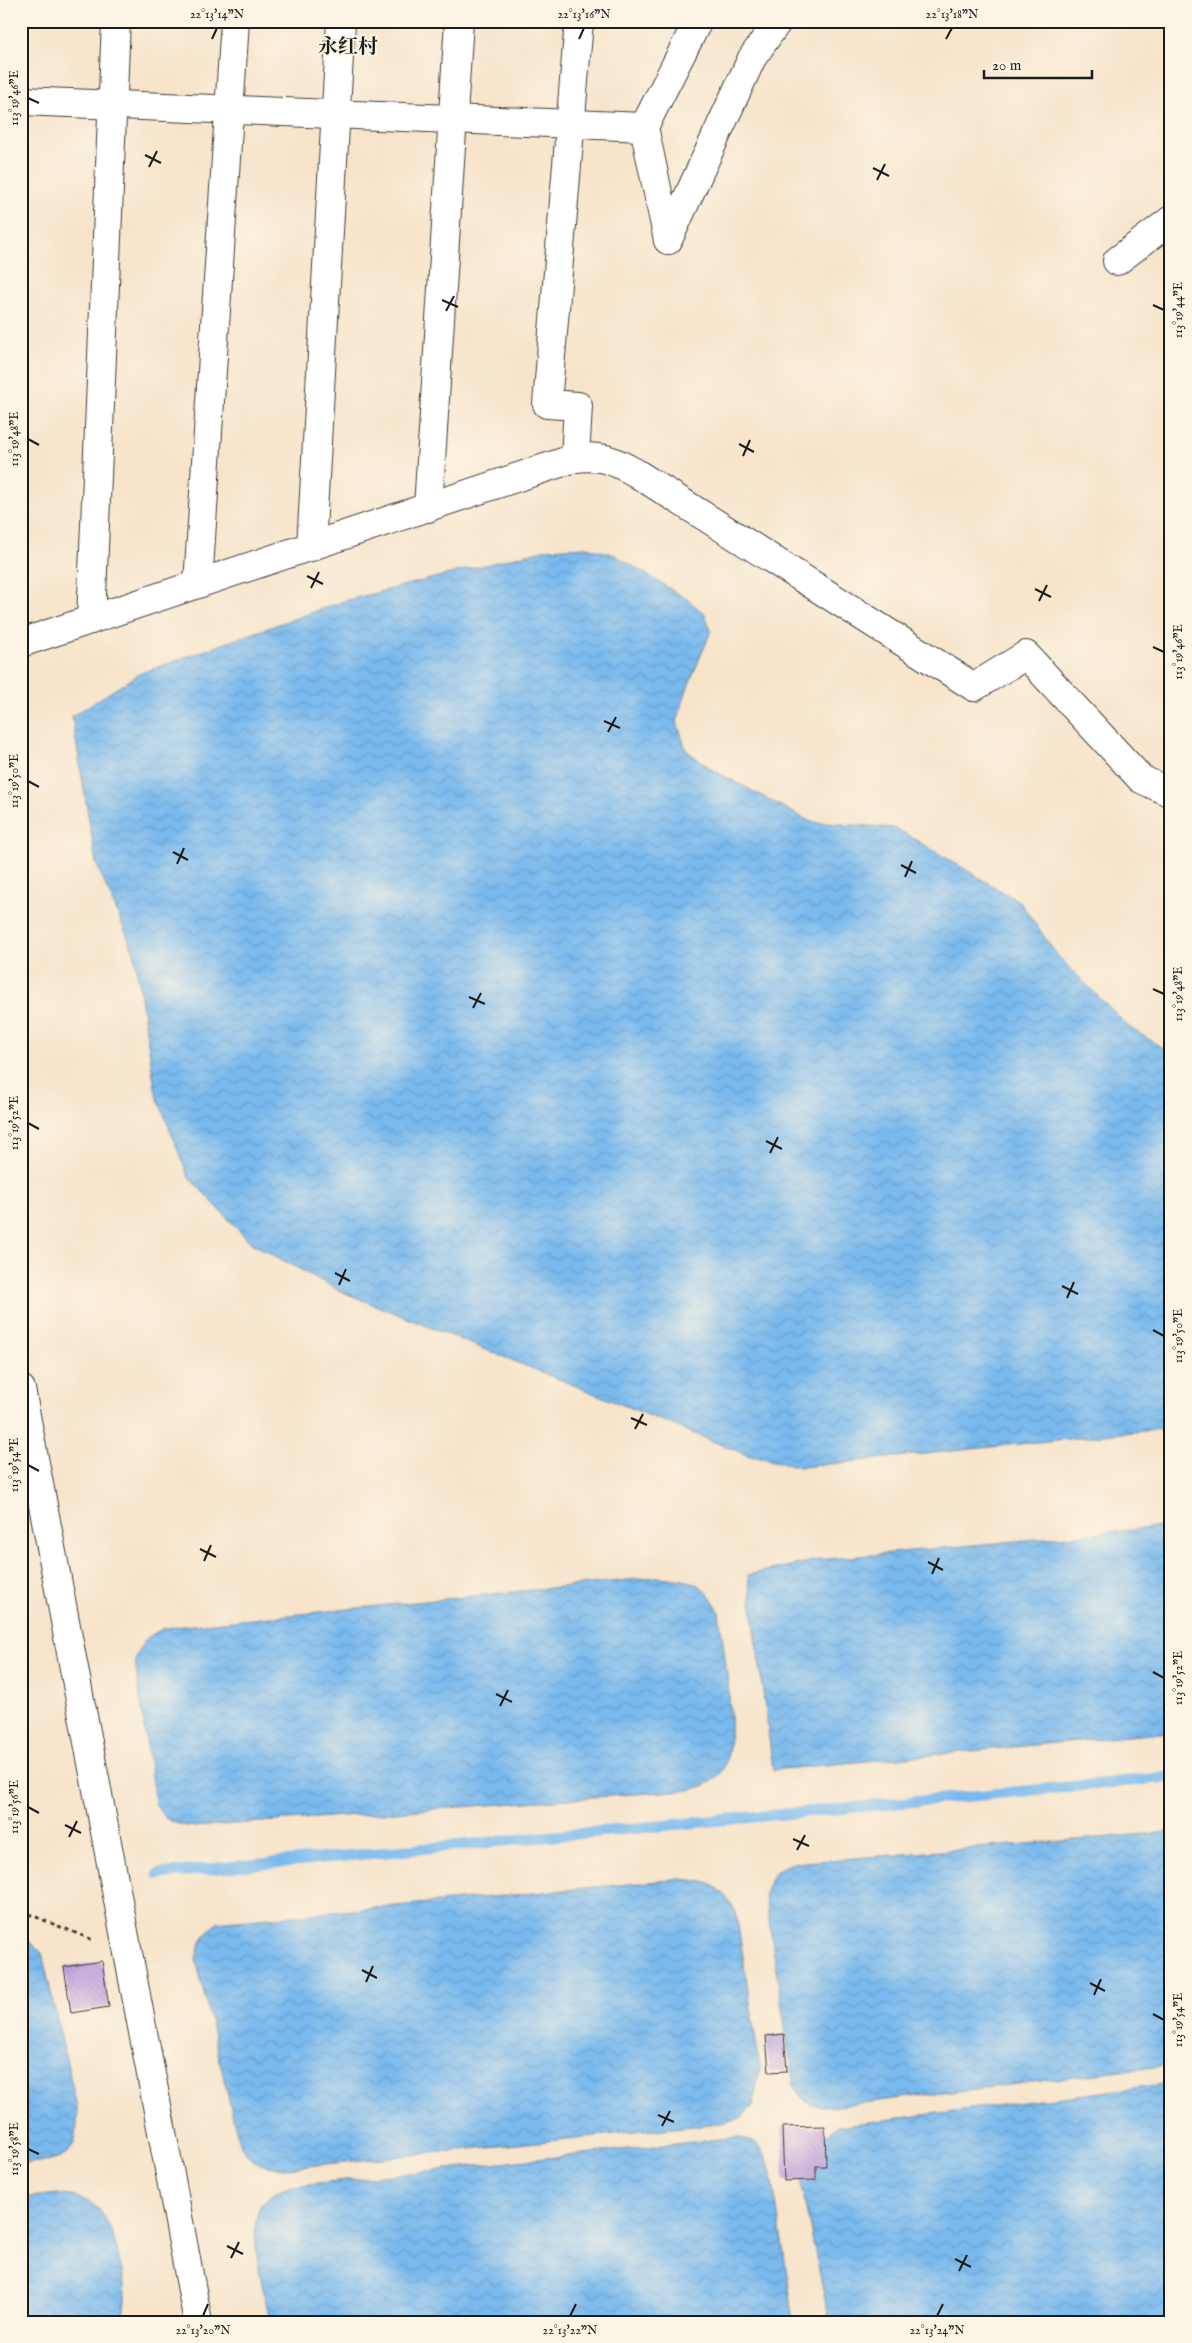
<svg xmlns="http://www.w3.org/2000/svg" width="1192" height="2343" font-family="'IM FELL English','Noto Serif SC',serif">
<defs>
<pattern id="water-waves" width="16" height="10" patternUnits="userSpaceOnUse" patternTransform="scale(1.25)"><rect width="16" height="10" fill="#79b9ed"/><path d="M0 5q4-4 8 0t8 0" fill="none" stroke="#689ecb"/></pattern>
<pattern id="building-back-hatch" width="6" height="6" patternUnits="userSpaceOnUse" patternTransform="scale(1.25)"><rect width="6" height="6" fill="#c19fe1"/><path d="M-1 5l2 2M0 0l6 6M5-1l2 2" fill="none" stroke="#a588c0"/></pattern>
</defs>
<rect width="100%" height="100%" fill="#fcf5e5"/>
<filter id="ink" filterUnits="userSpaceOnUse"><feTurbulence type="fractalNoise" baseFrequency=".02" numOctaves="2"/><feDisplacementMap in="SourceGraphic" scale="10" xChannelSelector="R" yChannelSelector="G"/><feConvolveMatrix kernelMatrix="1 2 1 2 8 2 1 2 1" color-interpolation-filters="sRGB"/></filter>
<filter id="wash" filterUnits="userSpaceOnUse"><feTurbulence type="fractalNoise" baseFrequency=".0096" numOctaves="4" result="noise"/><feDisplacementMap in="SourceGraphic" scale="20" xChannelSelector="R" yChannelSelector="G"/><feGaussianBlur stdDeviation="1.12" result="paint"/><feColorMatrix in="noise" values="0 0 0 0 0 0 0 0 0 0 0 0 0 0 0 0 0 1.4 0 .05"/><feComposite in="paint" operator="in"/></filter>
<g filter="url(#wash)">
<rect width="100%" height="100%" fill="#f7e4cb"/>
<g fill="url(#water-waves)" stroke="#4a6a84">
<polygon points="586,547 615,555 688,600 705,614 711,631 687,689 677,722 686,750 713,770 811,822 896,828 1020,902 1057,955 1129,1027 1171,1053 1171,1428 801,1467 747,1455 340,1291 251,1243 188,1176 156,1094 134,952 96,863 72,716 141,673 344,601 547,549"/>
<polygon points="1171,1526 1171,1732 773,1770 748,1575 818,1560"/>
<path d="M657 1577C690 1580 704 1580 719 1612 723 1648 741 1744 721 1772 713 1784 702 1787 689 1790L195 1827C174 1824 165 1822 155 1803L135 1661C142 1641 145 1637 165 1628Z"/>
<path d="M1171 1832V2065L829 2107C811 2105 803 2102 794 2087L765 1894C772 1875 774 1868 794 1863Z"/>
<path d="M680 1879C713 1882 718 1884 736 1912L760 2067 753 2106 741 2118 721 2123 287 2168C263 2167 251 2164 239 2143L196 1959C199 1943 204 1934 217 1923Z"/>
<path d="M21 1934 42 1953 77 2107C79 2157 68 2159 21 2164Z"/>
<path d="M1171 2083V2322H830L801 2186C807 2153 812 2146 838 2126Z"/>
<path d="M738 2137 755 2143 766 2155 772 2176 792 2308V2322H270C265 2293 247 2233 260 2207 267 2195 279 2190 291 2186Z"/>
<path d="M58 2194C70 2196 84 2198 94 2205 113 2218 125 2277 125 2299 125 2306 123 2314 122 2322H21V2198Z"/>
</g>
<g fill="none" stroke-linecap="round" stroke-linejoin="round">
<polyline stroke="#79b9ed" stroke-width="11" points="158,1874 1171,1777"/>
</g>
<g id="blocks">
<g fill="url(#building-back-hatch)">
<polygon points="102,1961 109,2007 71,2013 64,1967"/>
<polygon points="784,2034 787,2071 769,2072 766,2036"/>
<polygon points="825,2126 826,2166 816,2166 816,2180 784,2181 782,2127"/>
</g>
</g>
</g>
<g filter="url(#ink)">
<use href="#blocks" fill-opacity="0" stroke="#3d3a36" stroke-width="1"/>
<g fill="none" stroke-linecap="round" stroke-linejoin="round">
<defs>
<g id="street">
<polyline points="21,101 644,127"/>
<polyline points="668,240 752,58 778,21"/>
<polyline points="668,240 644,127 698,21"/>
<polyline points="1117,261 1171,220"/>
<polyline points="575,458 578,406 547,404 579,21"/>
<polyline points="428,508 459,21"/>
<polyline points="311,547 341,21"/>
<polyline points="198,584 235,21"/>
<polyline points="91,620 116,21"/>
<path d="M21 643 575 458C602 455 613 460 636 473L974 687 1026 655 1141 779 1171 793"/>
</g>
<polyline id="secondary" points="21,1389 198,2322"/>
</defs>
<use href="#street" stroke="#3d3a36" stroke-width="30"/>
<use href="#secondary" stroke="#3d3a36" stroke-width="30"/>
<polyline stroke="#3d3a36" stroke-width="3" stroke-dasharray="4 4" stroke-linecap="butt" points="21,1911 93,1940"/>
<use href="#street" stroke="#fff" stroke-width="28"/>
<use href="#secondary" stroke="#fff" stroke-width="28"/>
</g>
</g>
<path fill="none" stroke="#1c1c1c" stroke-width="2" d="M212 39 217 28M579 39 584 28M946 39 952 28M28 98 39 103M145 155 161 163M149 167 157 151M873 168 889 176M877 180 885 164M442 300 458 307M1153 305 1164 310M446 311 454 296M28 439 39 445M739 444 754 452M743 456 750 440M307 576 323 584M311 588 319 572M1035 589 1051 597M1039 601 1047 585M1153 647 1164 652M604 721 620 728M608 732 616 717M28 781 39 787M173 852 188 860M177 864 184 848M901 865 916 873M905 877 912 861M1153 989 1164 994M469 997 485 1004M473 1008 481 993M28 1123 39 1129M766 1141 782 1149M770 1153 778 1137M335 1273 350 1281M339 1285 346 1269M1062 1286 1078 1294M1067 1298 1074 1282M1153 1330 1164 1336M631 1418 647 1425M635 1429 643 1414M28 1465 39 1471M200 1549 216 1557M204 1561 211 1545M928 1562 943 1570M932 1574 939 1558M1153 1672 1164 1678M496 1694 512 1702M500 1706 508 1690M28 1807 39 1813M65 1825 81 1833M69 1837 77 1821M793 1839 809 1846M797 1850 805 1835M362 1970 377 1978M366 1982 373 1966M1090 1983 1105 1991M1094 1995 1101 1979M1153 2014 1164 2020M658 2115 674 2122M662 2126 670 2111M28 2149 39 2154M227 2246 243 2254M231 2258 239 2242M955 2259 971 2267M959 2271 967 2255M203 2316 208 2304M570 2316 576 2304M937 2316 943 2304"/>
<g text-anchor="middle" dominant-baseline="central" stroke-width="4" stroke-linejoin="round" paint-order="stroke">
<g font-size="20" font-weight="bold" fill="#1c1c1c" stroke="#fcf5e5">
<text x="348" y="47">永红村</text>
</g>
</g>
<rect width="1192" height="2343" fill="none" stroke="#fcf5e5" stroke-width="55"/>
<path d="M984 70v8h108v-8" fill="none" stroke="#1c1c1c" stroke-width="2.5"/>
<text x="992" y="70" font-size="15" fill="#1c1c1c" stroke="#fcf5e5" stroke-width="4" paint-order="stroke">20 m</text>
<rect x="28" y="28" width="1136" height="2288" fill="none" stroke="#1c1c1c" stroke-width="2"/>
<g font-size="12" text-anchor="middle" fill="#1c1c1c">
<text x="217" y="18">22°13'14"N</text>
<text x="584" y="18">22°13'16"N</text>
<text x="952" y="18">22°13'18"N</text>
<text transform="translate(14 98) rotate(-90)" y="4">113°19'46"E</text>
<text transform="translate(1178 310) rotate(-90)" y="4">113°19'44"E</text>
<text transform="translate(14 439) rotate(-90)" y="4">113°19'48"E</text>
<text transform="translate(1178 652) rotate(-90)" y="4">113°19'46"E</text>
<text transform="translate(14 781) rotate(-90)" y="4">113°19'50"E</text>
<text transform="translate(1178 994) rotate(-90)" y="4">113°19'48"E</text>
<text transform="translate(14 1123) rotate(-90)" y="4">113°19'52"E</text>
<text transform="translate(1178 1336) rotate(-90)" y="4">113°19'50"E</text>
<text transform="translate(14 1465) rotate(-90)" y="4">113°19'54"E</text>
<text transform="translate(1178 1678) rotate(-90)" y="4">113°19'52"E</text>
<text transform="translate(14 1807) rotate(-90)" y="4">113°19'56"E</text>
<text transform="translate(1178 2020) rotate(-90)" y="4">113°19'54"E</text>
<text transform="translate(14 2149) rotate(-90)" y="4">113°19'58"E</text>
<text x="203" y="2334">22°13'20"N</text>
<text x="570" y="2334">22°13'22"N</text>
<text x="937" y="2334">22°13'24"N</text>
</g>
</svg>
